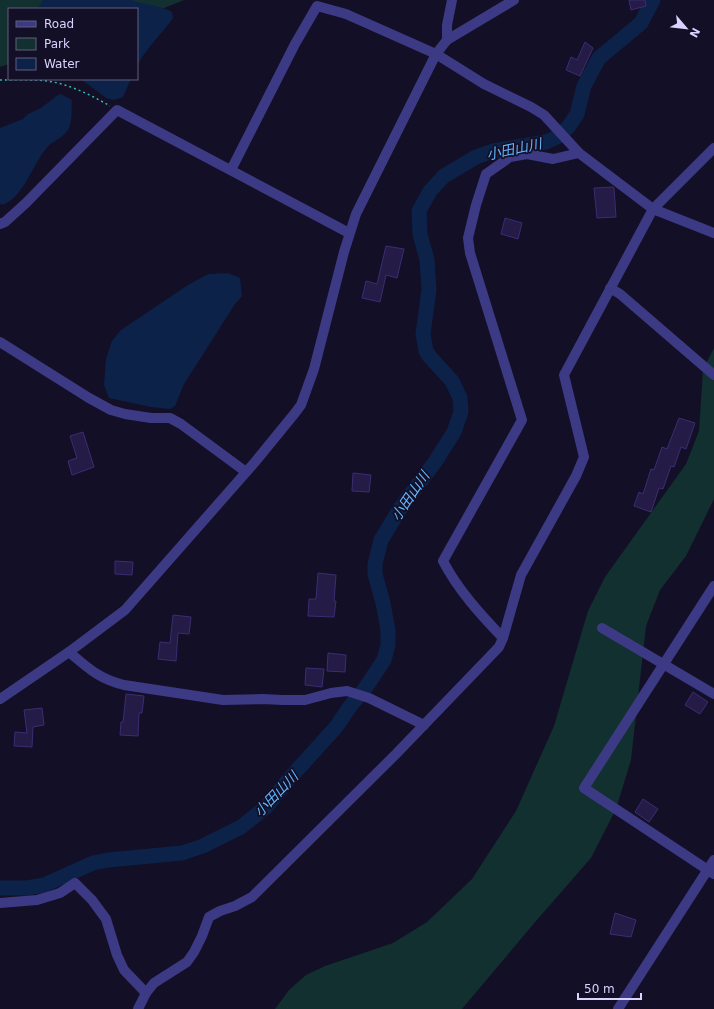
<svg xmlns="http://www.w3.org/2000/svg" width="714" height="1009" font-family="'DejaVu Sans','Noto Sans JP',sans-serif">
<rect width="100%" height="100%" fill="#130f26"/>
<g fill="#12302f">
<polygon points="0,0 184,0 137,19 137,9 9,9 9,64 0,67"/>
<polygon points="714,348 714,499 686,556 660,590 646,626 631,760 616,809 591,858 536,921 462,1009 275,1009 289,990 306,975 325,966 393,943 427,922 472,879 516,811 554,726 588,611 605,577 686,464 699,431 703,369"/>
</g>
<g fill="#0c2248">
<path d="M43 0H131C144 5 161 5 172 12L173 18C162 34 146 48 137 66V9H37Z"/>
<polygon points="81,79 131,79 123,97 114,100 106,98"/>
<path d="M61 94 72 100C71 109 73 121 68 130 62 139 51 141 45 150 32 166 23 198 2 205L0 203V128L23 119 28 114 41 108 58 95Z"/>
<polygon points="228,273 240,278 242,296 235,304 184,384 175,406 170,409 151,407 109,398 104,385 106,359 112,341 121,330 188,285 208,274"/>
</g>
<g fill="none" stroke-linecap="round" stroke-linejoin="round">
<polyline stroke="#0c2248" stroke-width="15" points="0,888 27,888 44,885 93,863 108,860 182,853 203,846 241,827 266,807 289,779 336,727 351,705 364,690 384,660 388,645 388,630 383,603 375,574 375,564 381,540 401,507 435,462 454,432 461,412 460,398 452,381 430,357 426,351 423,334 429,290 427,260 420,234 419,211 430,191 444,176 476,157 493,151 546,142 559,136 569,126 577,114 584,86 599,58 641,23 653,0"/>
</g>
<g fill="#241b47" stroke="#3b2d73">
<polygon points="629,0 645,0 646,6 631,10"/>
<polygon points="585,42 593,48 580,76 566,70 571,57 577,60"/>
<polygon points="613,187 614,188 616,217 597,218 594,188"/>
<polygon points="505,218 522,223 518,239 501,234"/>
<polygon points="386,246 404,249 397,278 386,275 380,302 362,298 366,281 377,284"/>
<polygon points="679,418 695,423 686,449 681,447 674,467 671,466 663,489 659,488 651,512 634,506 639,492 643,494 651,469 654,470 662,447 667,449"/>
<polygon points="83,432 94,467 72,475 68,461 77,458 70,436"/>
<polygon points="353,473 371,475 369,492 352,491"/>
<polygon points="115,561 133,562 132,575 115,574"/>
<polygon points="318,573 336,575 334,601 336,601 334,617 308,616 309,599 316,599"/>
<polygon points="173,615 191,617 189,634 178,633 176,661 158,659 160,642 170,643"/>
<polygon points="328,653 346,655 345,672 327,671"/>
<polygon points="306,668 324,669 322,687 305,685"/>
<polygon points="693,692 708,702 700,714 685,705"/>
<polygon points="126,694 144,696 142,713 139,713 138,736 120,735 121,722 123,722"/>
<polygon points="42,708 44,725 33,727 32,747 14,746 15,732 27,733 24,710"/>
<polygon points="643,799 658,809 649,822 635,812"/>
<polygon points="615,913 636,920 631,937 610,934"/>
</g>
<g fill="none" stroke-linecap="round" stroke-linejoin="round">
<path stroke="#2fb8b0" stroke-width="1.5" stroke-dasharray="2 3" stroke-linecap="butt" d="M0 80C15 80 31 79 47 81 69 84 91 95 110 106"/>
<g stroke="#3d3a85" stroke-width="10">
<polyline points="447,40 447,25 452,0"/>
<polyline points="231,170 295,44 317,6 346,14 436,54 484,84 531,107 544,115 579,153 653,209 714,233"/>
<polyline points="0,224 5,222 26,203 117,110 349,233"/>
<polyline points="610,288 620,294 714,375"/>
<polyline points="0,342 89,398 111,410 125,414 151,418 170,418 181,424 246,472"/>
<polyline points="714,586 584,788 714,874"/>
<polyline points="602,628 714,694"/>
<path d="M503 638C481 615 458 590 443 561L522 420 470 253 468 238 476 205 486 174 510 157 527 154 553 159 579 153"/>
<path d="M69 652C88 668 99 679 124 685L223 700 262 699 283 700H305L331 693 347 691 369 698 424 725"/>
<polyline points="0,699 69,652 125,610 255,462 295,413 301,405 314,369 344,252 356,214 436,54 447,40 514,0"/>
<polyline points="0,903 37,900 60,893 75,883 92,900 106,919 117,955 124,970 146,993"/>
<polyline points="138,1009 146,993 154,983 187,962 194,952 202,936 209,917 220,911 235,906 252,897 396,754 499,647 503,638 521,575 576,476 584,457 564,375 653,209 714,148"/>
<polyline points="618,1009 714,860"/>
</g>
</g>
<g text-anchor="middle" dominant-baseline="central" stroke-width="3.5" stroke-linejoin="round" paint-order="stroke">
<g font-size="14" font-style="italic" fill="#62b6ff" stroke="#130f26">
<text transform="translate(514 149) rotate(-12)">小田山川</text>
<text transform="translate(410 496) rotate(-56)">小田山川</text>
<text transform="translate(276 794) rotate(-46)">小田山川</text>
</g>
</g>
<rect x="8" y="8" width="130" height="72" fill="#130f26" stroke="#625e7d"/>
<rect x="16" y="21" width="20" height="6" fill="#3d3a85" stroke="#625e7d"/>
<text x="44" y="28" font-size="12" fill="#d9d4ff">Road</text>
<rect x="16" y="38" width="20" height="12" fill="#12302f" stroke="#625e7d"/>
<text x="44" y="48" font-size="12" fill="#d9d4ff">Park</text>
<rect x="16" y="58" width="20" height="12" fill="#0c2248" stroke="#625e7d"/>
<text x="44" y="68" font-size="12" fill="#d9d4ff">Water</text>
<g transform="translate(686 28) rotate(118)" stroke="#130f26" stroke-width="3" paint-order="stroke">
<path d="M0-3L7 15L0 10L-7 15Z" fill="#d9d4ff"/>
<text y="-6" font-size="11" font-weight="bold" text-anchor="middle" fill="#d9d4ff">N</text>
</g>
<path d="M578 993v6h63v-6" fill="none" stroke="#d9d4ff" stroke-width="2"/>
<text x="584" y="993" font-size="12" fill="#d9d4ff" stroke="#130f26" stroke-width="3" paint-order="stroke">50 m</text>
</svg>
